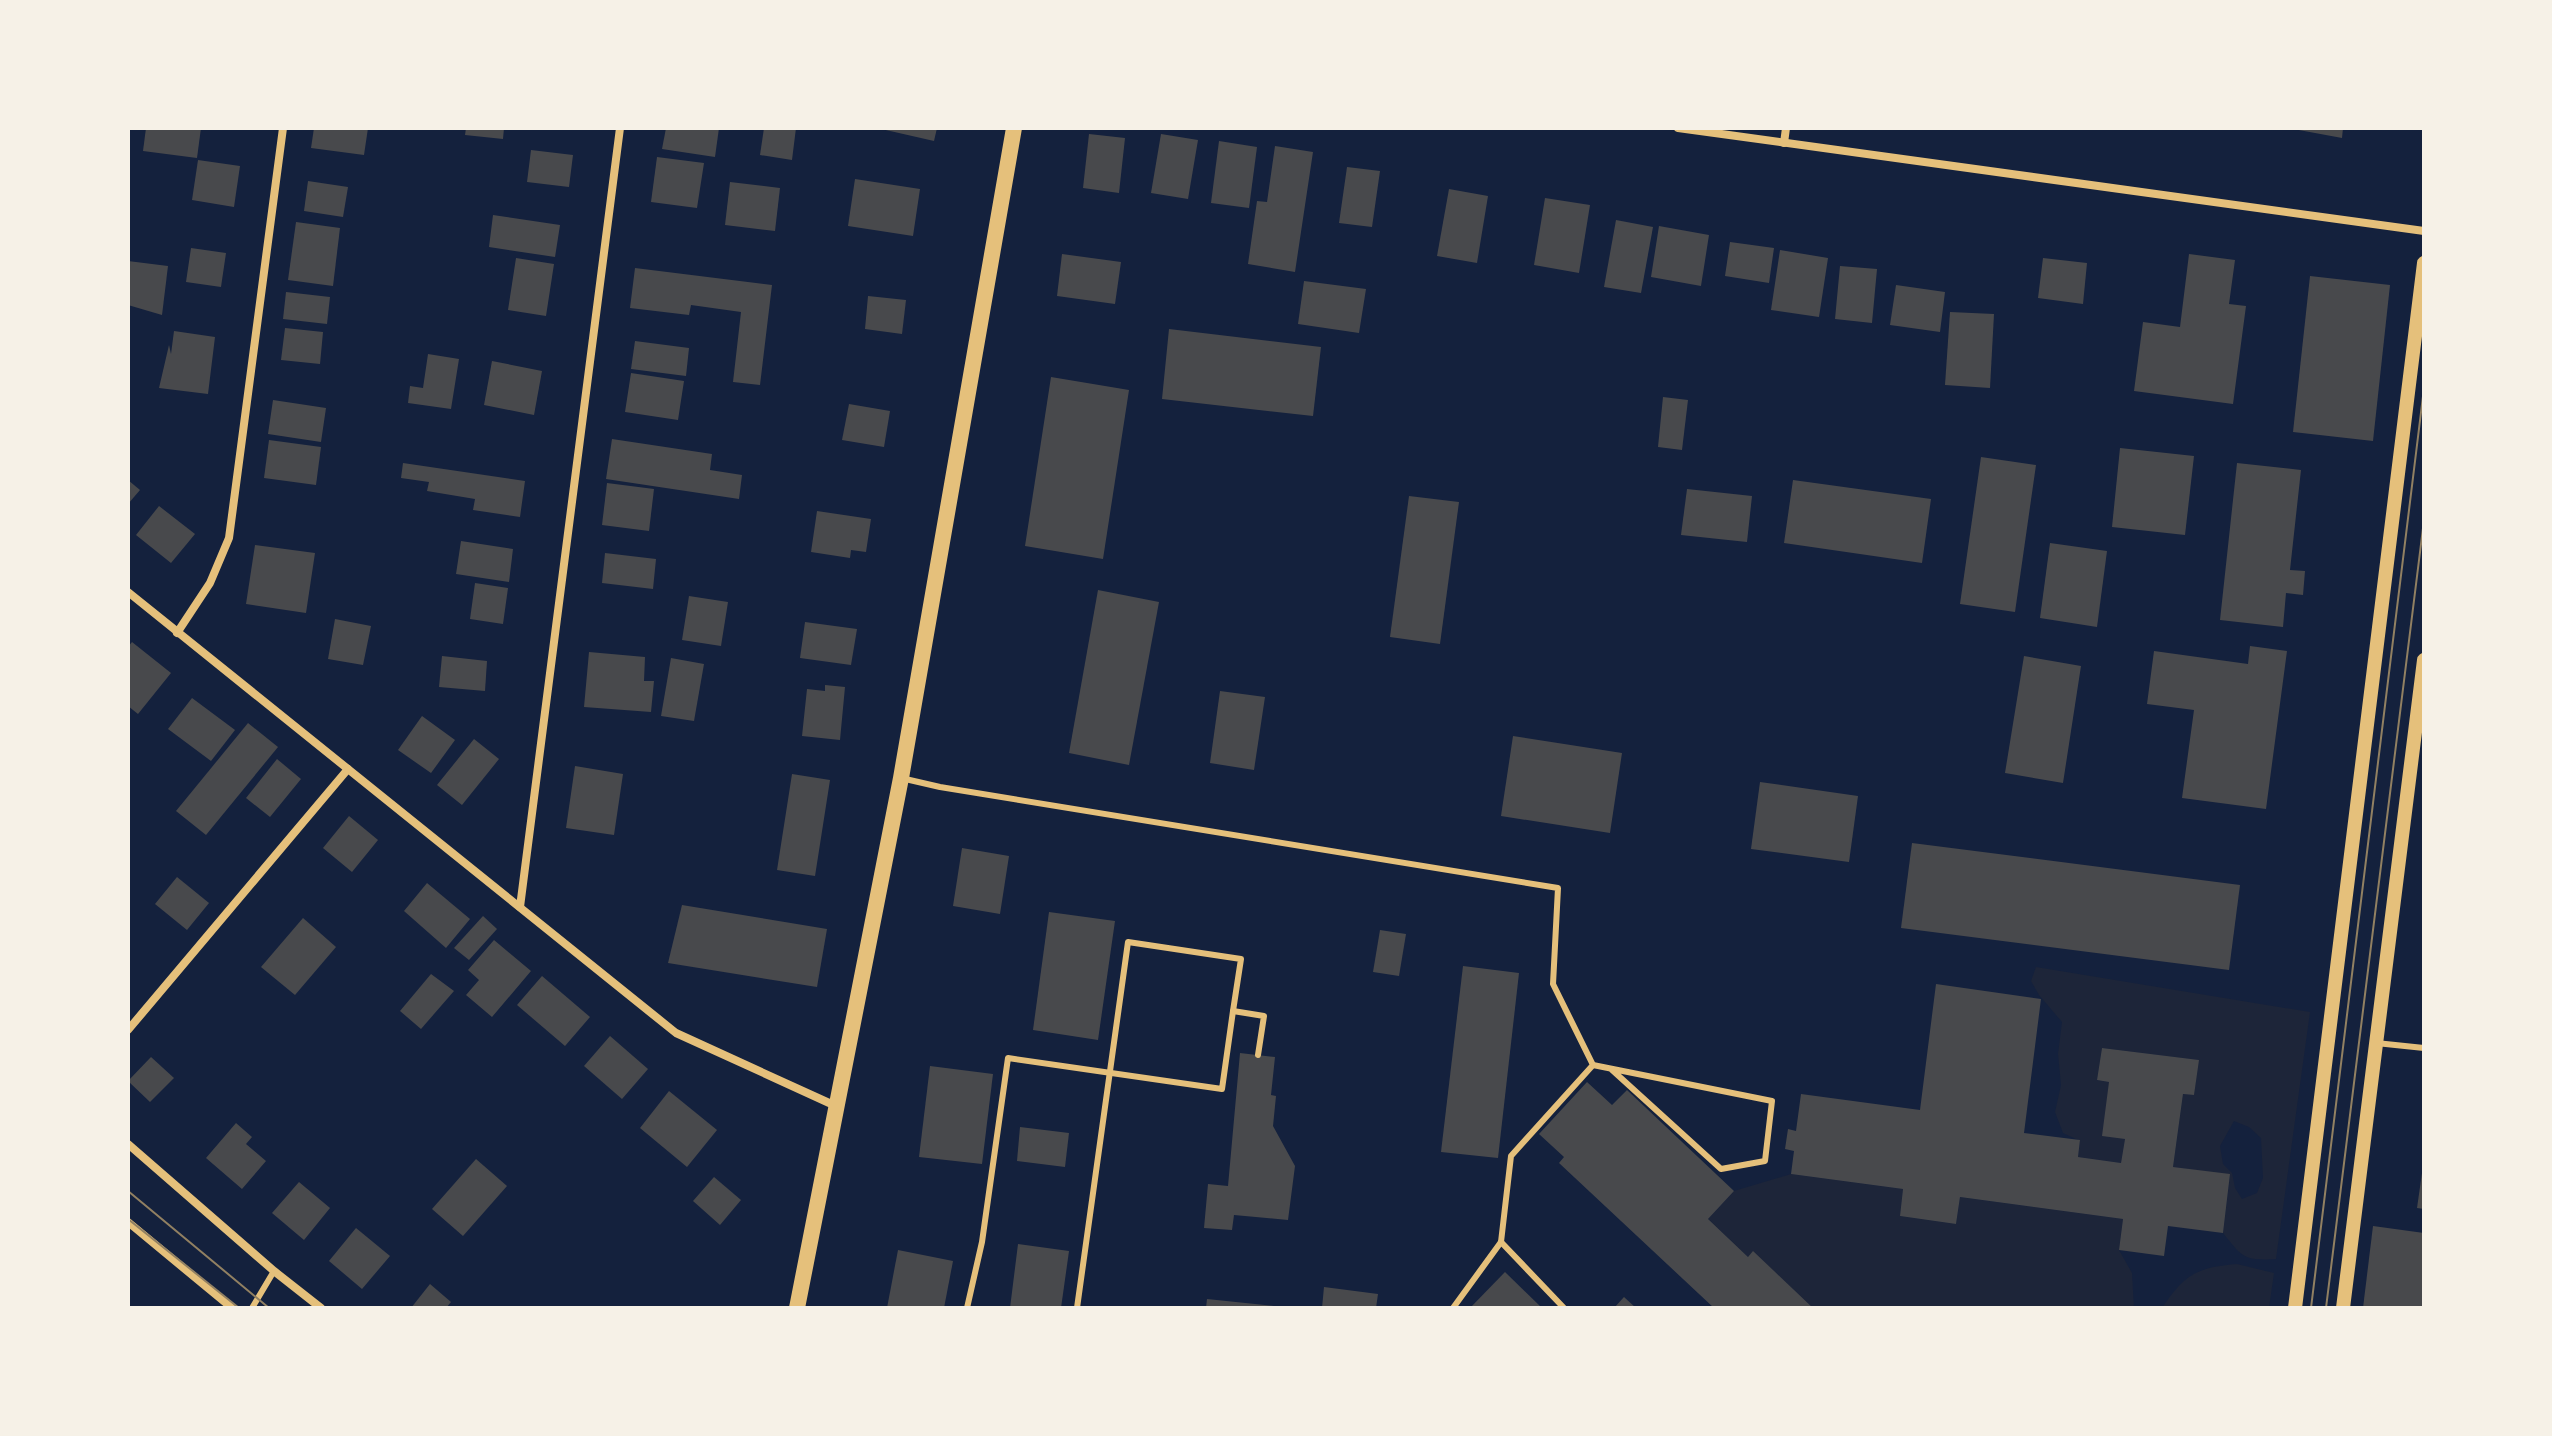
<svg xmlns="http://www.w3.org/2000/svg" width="2552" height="1436" font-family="Literata,serif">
<rect width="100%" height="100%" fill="#14213d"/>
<g fill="#1d2539" fill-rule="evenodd">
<path d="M2036 967 2310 1012 2276 1259C2244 1261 2242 1257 2223 1233L2230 1175 2173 1167 2183 1094 2194 1095 2198 1060 2102 1048 2097 1080 2109 1082 2125 1139 2121 1163 2078 1157 2080 1141 2063 1133 2055 1112 2061 1085 2058 1054 2062 1022 2039 995 2031 981ZM2234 1121 2249 1127 2261 1138 2263 1178 2257 1193 2242 1199 2235 1188 2232 1173 2223 1164 2220 1146Z"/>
<polygon points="1791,1174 1903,1189 1900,1216 1956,1224 1960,1197 2123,1219 2119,1250 2132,1273 2134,1308 1813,1308 1753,1252 1748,1257 1708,1219 1734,1191"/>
<path d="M2237 1264 2274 1273 2269 1308H2162C2184 1275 2197 1267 2237 1264Z"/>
</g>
<g fill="#48494c">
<polygon points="146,128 201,128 197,158 143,151"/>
<polygon points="314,128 368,128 364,155 311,148"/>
<polygon points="466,128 504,128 503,139 465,135"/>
<polygon points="666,128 719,128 715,157 662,149"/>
<polygon points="764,128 796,128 792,160 760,155"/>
<polygon points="877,128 937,128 934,141"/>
<polygon points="2288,128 2343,128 2342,138"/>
<polygon points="1089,134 1125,138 1119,193 1083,188"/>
<polygon points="1161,134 1198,140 1188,199 1151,193"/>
<polygon points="1219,141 1257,147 1249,208 1211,203"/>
<polygon points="1275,146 1313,152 1295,272 1248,264 1257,201 1267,202"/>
<polygon points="531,150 573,155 569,187 527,182"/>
<polygon points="657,157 704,163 697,208 651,202"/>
<polygon points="198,160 240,166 234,207 192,200"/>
<polygon points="1347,167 1380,171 1372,227 1339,223"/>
<polygon points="855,179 920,189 913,236 848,226"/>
<polygon points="308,181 348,187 343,217 304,211"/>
<polygon points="730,182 780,188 775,231 725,225"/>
<polygon points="1449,189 1488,196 1477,263 1437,256"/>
<polygon points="1545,198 1590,205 1579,273 1534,265"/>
<polygon points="493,215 560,225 555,257 489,247"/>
<polygon points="1616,220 1653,227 1641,293 1604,287"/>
<polygon points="296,222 340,228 333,286 288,280"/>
<polygon points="1659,226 1709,235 1701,286 1651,277"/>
<polygon points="1730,242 1774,248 1769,283 1725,276"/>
<polygon points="191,248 226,253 221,287 186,282"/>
<polygon points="1780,250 1828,258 1819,317 1771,310"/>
<polygon points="1062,254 1121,262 1115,304 1057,296"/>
<polygon points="2189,254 2235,260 2229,304 2246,306 2233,404 2134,391 2143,322 2180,327"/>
<polygon points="516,258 554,264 546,316 508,310"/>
<polygon points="2043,258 2087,263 2083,304 2038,298"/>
<polygon points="128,261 168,266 162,315 128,305"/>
<polygon points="1840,266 1877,269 1872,323 1835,319"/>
<polygon points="635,268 772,285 760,385 733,382 741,312 691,305 689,315 630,308"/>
<polygon points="2310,276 2390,285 2373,441 2293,432"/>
<polygon points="1304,281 1366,289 1359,333 1298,324"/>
<polygon points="1896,285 1945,292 1940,332 1890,325"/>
<polygon points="286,292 330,297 327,324 283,319"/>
<polygon points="868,296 906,300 902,334 865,329"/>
<polygon points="1950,312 1994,314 1990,388 1945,385"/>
<polygon points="285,328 323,332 320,364 281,360"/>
<polygon points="1169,329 1321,347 1313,416 1162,399"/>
<polygon points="174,331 215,337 208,394 159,388 169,345 171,354"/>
<polygon points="635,341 689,348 686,376 631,369"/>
<polygon points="428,354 459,359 451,409 408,403 410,386 423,388"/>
<polygon points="492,361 542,371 534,415 484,405"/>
<polygon points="631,373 684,381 678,420 625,412"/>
<polygon points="1051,377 1129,390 1103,559 1025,546"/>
<polygon points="1663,397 1688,400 1682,450 1658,447"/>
<polygon points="273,400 326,408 321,442 268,434"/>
<polygon points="849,404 890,411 884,447 842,440"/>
<polygon points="612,439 712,454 710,470 742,475 739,499 606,479"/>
<polygon points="269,440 321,447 316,485 264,478"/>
<polygon points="2120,448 2194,456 2185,535 2112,527"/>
<polygon points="1981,457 2036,465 2015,612 1960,604"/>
<polygon points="403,463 525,481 520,517 473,510 475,499 427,491 429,482 401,478"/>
<polygon points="2237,463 2301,470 2290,570 2305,571 2303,595 2286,593 2283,627 2220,620"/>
<polygon points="128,480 140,490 128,504"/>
<polygon points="1793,480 1931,499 1922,563 1784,543"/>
<polygon points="607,483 654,489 649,531 602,525"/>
<polygon points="1687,489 1752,496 1747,542 1681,535"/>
<polygon points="1409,496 1459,502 1440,644 1390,637"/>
<polygon points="159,506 195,534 171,563 136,535"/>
<polygon points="817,511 871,519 866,552 851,550 850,558 811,552"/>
<polygon points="461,541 513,549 509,582 456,574"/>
<polygon points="2050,543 2107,551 2097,627 2040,618"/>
<polygon points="255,545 315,553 306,613 246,604"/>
<polygon points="605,553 656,559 653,589 602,583"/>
<polygon points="475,583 508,588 503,624 470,619"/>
<polygon points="1098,590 1159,602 1129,765 1069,753"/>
<polygon points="689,596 728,602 721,646 682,640"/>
<polygon points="335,619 371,626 363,665 328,659"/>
<polygon points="805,622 857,629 851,665 800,658"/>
<polygon points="132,642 171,673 138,714 128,706 128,647"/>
<polygon points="2250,646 2287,651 2266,809 2182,798 2194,710 2147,704 2154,651 2248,664"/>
<polygon points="589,652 645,657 644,681 654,681 651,712 584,707"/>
<polygon points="442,656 487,661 485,691 439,687"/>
<polygon points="2024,656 2081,666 2063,783 2005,773"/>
<polygon points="671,658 704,664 694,721 661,716"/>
<polygon points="825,685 845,687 840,740 802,736 807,689 825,691"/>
<polygon points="1220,691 1265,697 1254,770 1210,763"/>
<polygon points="192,698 235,730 211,761 168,729"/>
<polygon points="422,716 455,740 431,773 398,750"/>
<polygon points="248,723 278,747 206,835 176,811"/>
<polygon points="1513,736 1622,753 1610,833 1501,816"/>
<polygon points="474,739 499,759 462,805 437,785"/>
<polygon points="277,759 301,779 270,817 246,798"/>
<polygon points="575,766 623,774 614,835 566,828"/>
<polygon points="792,774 830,780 815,876 777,870"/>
<polygon points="1760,782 1858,796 1849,862 1751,849"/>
<polygon points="349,816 378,840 352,872 323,848"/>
<polygon points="1912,843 2240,885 2229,970 1901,928"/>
<polygon points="962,848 1009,856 1000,914 953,906"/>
<polygon points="177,877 209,903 187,930 155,904"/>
<polygon points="427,883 470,919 446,948 404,911"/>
<polygon points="682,905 827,929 817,987 668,963"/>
<polygon points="1049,912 1115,921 1098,1040 1033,1030"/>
<polygon points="483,916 497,929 469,960 454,948"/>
<polygon points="303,918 336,947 295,995 261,967"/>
<polygon points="1380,930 1406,934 1399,976 1373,972"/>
<polygon points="494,940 531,971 492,1017 466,995 479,980 468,970"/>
<polygon points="1463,966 1519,973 1498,1158 1441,1152"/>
<polygon points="431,974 454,991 421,1029 400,1011"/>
<polygon points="542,976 590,1017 565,1046 517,1005"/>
<polygon points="1936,984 2041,999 2024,1133 2080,1140 2078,1157 2121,1163 2125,1139 2102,1136 2109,1082 2097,1080 2102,1048 2199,1060 2194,1095 2183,1094 2173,1167 2230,1174 2223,1233 2168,1226 2164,1256 2119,1250 2123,1219 1960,1197 1956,1224 1900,1216 1903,1189 1791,1174 1794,1151 1785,1149 1788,1129 1796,1131 1801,1094 1920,1110"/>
<polygon points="610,1036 648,1069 622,1099 584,1066"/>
<polygon points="1240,1053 1275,1057 1271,1095 1276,1096 1273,1126 1295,1166 1288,1220 1234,1215 1232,1230 1204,1228 1208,1184 1228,1186"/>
<polygon points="151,1057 174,1078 150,1102 128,1081"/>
<polygon points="930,1066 993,1074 982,1164 919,1157"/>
<polygon points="1587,1082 1612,1105 1627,1090 1734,1191 1708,1219 1748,1257 1753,1251 1813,1308 1714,1308 1559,1163 1564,1157 1539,1134"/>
<polygon points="669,1091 717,1130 687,1167 640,1128"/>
<polygon points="236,1123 252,1137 246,1144 266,1161 242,1189 206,1158"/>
<polygon points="1020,1127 1069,1133 1065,1167 1017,1161"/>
<polygon points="476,1159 507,1186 463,1236 432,1209"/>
<polygon points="2422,1173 2424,1173 2424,1209 2417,1208"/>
<polygon points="714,1177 741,1200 720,1225 693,1201"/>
<polygon points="299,1182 330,1208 304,1240 272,1213"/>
<polygon points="2373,1226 2424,1233 2424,1308 2363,1308"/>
<polygon points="356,1228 390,1256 362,1289 329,1261"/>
<polygon points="1018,1244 1069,1251 1061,1308 1010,1308"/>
<polygon points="898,1250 953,1261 944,1308 887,1308"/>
<polygon points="1505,1272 1542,1308 1470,1308"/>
<polygon points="430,1284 451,1302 446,1308 411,1308"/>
<polygon points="1324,1287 1378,1294 1376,1308 1322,1308"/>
<polygon points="1624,1297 1636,1308 1614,1308"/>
<polygon points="1207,1299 1274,1306 1274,1308 1206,1308"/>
</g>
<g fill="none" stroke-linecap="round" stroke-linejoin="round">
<g stroke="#e5c07b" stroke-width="6">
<polyline points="901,778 940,787 1558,888 1553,984 1593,1065 1511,1156 1501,1242 1453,1308"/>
<polyline points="2376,1043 2424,1048"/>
<polyline points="1593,1065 1772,1101 1765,1161 1721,1169 1611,1069"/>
<polyline points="1501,1242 1564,1308"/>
<polyline points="252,1308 274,1271"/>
<polyline points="967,1308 982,1242 1008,1058 1222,1089 1233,1011"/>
<polyline points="1077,1308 1128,942 1241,959 1233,1011 1264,1016 1258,1055"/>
</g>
<g stroke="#e5c07b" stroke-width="8">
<polyline points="1678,128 2424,231"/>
<polyline points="1784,143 1786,128"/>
<polyline points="128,592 676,1033 838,1107"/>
<polyline points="177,633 210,583 229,538 283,128"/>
<polyline points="520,907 620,128"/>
<polyline points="128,1030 348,769"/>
<polyline points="128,1144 274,1271 321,1308"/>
<polyline points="128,1222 232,1308"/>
</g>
<g stroke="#e5c07b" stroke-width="14">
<polyline points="2295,1308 2424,263"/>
<polyline points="2343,1308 2424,660"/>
</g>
<polyline stroke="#e5c07b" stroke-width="16" points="797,1308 901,778 1014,128"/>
<g stroke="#918062" stroke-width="2">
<polyline points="128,1191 269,1308"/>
<polyline points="128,1219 239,1308"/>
<polyline points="2311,1308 2424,388"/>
<polyline points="2326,1308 2424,520"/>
</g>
</g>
<rect width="2552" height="1436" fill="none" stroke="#f6f1e7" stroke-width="260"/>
</svg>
